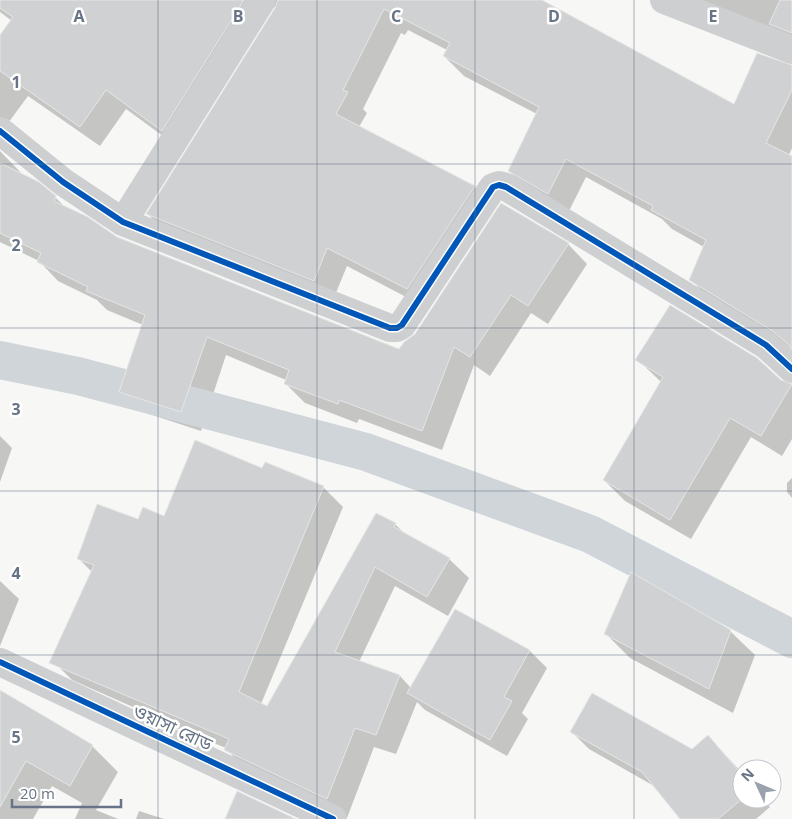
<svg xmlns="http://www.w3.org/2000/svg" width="792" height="819" font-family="'Open Sans','Noto Sans Bengali',sans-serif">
<rect width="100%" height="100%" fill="#f7f7f6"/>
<g fill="#0003">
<polygon points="0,0 537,0 734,106 792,66 792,148 789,155 792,157 792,349 710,299 690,279 704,247 672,229 662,219 586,177 568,213 529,191 509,171 537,114 464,76 444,56 447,50 408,30 405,35 401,33 363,109 367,113 359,127 474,187 494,206 427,308 347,266 333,300 167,234 148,214 278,5 268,11 182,150 126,109 100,146 28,96 0,134 0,37 12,21 0,12"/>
<polygon points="695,0 792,0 792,44"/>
<polygon points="0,151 26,178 55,197 67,209 115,237 400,350 568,244 587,264 548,324 531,313 490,376 474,365 442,450 359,419 357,423 305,403 285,383 286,380 226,355 201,431 140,411 121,391 143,325 107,310 97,300 58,281 39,261 0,242"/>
<polygon points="637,359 781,382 792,386 792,439 782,456 751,437 691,539 625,501 604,480 661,382"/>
<polygon points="0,436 12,448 0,482"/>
<polygon points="263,470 323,487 343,507 261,704 268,708 395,524 405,534 449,559 469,578 448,616 395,586 359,662 400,676 411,688 456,610 530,651 547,668 522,713 528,719 507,756 425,710 417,702 396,754 374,747 347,818 245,770 226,748 156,720 151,715 72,680 52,660 92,572 79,559 138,521 164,517"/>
<polygon points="792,478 792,498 787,492 787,483"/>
<polygon points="0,581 19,599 0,646"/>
<polygon points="730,631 755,655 733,713 630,658 606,634"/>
<polygon points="0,691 92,746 118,772 96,810 118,819 75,819 82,803 52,786 33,819 0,819"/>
<polygon points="572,732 692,750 708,736 742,773 742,799 763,799 770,807 756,819 681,819 654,786 589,749"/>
<polygon points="139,811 164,819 136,819"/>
</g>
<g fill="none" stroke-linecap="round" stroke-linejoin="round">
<polyline stroke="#cfd5d9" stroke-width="38" points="0,360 78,376 366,452 590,534 792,639"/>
</g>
<g fill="#d0d1d2" stroke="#e6e6e6">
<polygon points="0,0 244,0 162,131 106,90 80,127 0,71 0,35 13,17 0,8"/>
<polygon points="278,0 542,0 734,104 757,53 792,65 792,90 766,143 792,156 792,348 774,332 689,280 706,240 651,210 653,206 566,159 548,194 508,171 539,107 443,56 450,43 384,9 343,90 348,92 336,114 475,186 407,289 327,248 314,281 146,214 275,8"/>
<polygon points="780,0 792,0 792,33 769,24"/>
<polygon points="0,163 39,182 56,196 54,201 88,217 117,237 399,349 404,342 415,334 501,203 569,243 528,306 511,295 470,357 454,347 422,431 339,400 338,404 284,384 289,370 207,337 181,412 119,392 145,315 86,291 88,287 37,262 41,253 0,233"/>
<polygon points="670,305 757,358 781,380 792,384 761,436 730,418 670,520 603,480 663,377 635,360"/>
<polygon points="195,440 262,468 265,462 324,486 239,692 267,706 376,513 396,523 394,527 450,558 427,597 375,567 335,652 400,675 376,735 355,728 327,799 224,750 229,739 49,663 94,565 77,559 97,504 138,519 143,507 164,516"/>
<polygon points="631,572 731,630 709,689 604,634"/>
<polygon points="455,609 530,650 504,697 512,701 490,740 407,693"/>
<polygon points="0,690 93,745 70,786 26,761 0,807"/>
<polygon points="592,693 692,749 708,735 742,775 742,799 718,819 680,819 642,772 570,732"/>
<polygon points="237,791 296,819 225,819"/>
</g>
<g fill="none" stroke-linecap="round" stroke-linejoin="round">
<g stroke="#cecfd1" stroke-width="28">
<polyline points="664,0 792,50"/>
<polyline points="0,131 63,182 123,222 390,328 397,328 402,325 493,187 499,185 506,187 766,345 792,369"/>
<polyline points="123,222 262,0"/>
<polyline points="0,662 333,819"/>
</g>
<defs>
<g id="cycleway">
<polyline points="0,131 63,182 123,222 390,328 397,328 402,325 493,187 499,185 506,187 766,345 792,369"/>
<polyline points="0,662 333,819"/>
</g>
</defs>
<use href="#cycleway" stroke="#fff" stroke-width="9"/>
<use href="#cycleway" stroke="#0057b8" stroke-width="6"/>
</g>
<path fill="none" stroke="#677486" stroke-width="1" stroke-opacity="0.55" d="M158 0V819M317 0V819M475 0V819M634 0V819M0 164H792M0 328H792M0 491H792M0 655H792"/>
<g text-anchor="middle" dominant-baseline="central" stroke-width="5" stroke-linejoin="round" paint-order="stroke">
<g font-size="18" fill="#677486" stroke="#fff">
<text transform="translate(173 727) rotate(25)">ওয়াসা রোড</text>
</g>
</g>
<g font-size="16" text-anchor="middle" font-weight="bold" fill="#677486" stroke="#fff" stroke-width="5" stroke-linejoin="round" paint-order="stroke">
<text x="79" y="22">A</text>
<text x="238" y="22">B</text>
<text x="396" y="22">C</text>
<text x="554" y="22">D</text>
<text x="713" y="22">E</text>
<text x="16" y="88">1</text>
<text x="16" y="251">2</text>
<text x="16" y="415">3</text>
<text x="16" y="579">4</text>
<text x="16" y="743">5</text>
</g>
<g transform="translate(757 784) rotate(314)"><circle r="24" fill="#ffffff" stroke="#c2c7cf"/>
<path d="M0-4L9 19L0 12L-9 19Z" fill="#99a2ad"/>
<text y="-8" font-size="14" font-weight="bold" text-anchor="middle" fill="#677486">N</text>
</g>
<path d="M12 799v8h109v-8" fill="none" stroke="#677486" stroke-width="2.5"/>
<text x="20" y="799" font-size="15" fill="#677486" stroke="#ffffff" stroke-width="4" paint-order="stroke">20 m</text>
</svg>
